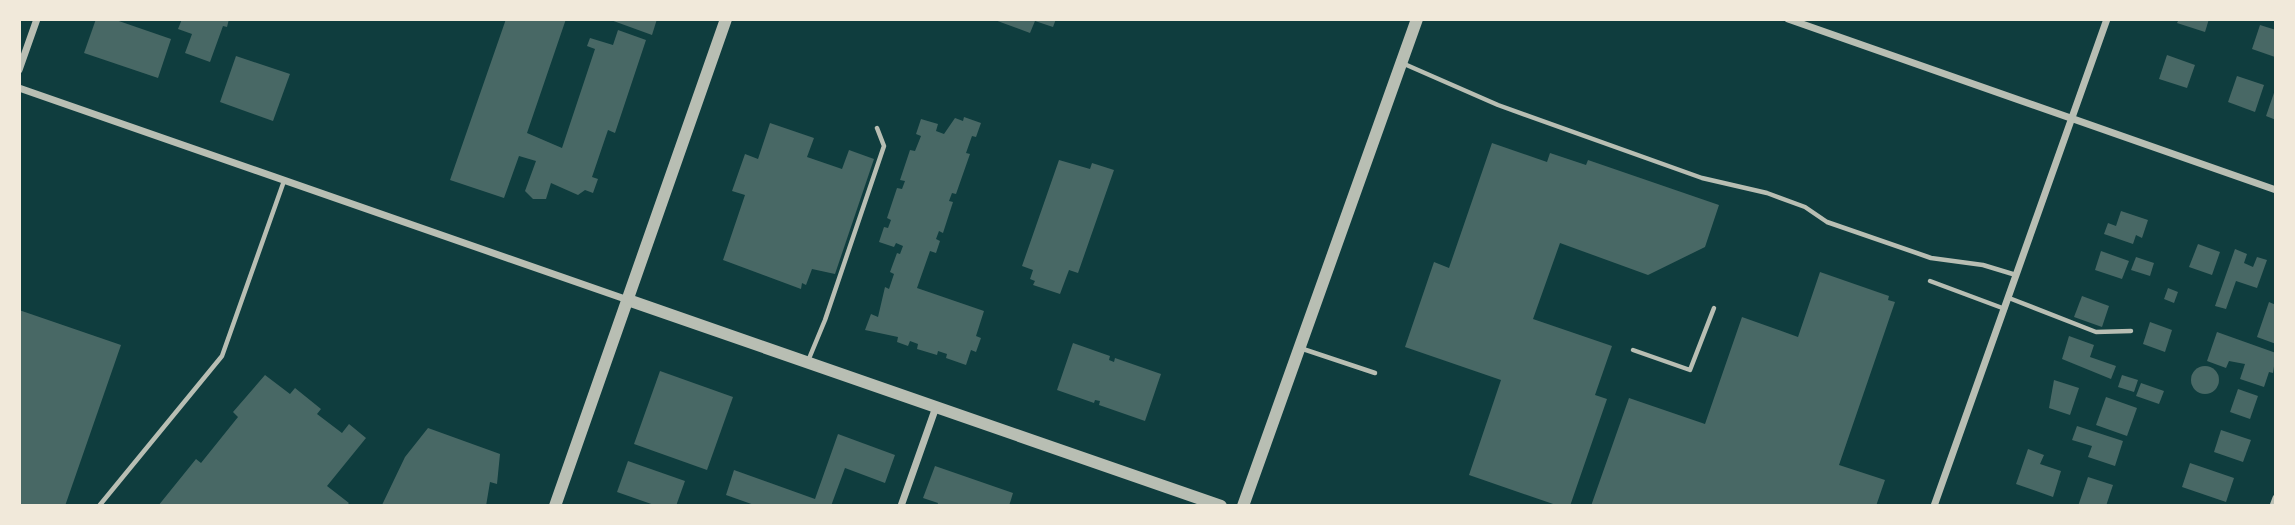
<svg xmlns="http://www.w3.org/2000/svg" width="2295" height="525" font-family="Literata,serif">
<rect width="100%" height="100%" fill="#0f3d3e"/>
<g fill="#486865">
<polygon points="96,19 113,19 171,39 158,78 84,53"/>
<polygon points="182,19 229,19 227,27 223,26 210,62 185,53 192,34 178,29"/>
<polygon points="506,19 566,19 527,133 562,148 595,49 587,46 590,38 613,45 618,30 646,40 615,133 608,130 592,177 598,179 593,193 585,190 578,195 551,183 546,199 533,199 525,191 536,161 519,156 504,198 450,180"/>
<polygon points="608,19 657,19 652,35"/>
<polygon points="992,19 1056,19 1053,27 1035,21 1030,33"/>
<polygon points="2179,19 2209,19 2205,32 2177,23"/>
<polygon points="2260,25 2276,30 2275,57 2252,49"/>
<polygon points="2167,55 2195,65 2187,88 2159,79"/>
<polygon points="236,56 290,74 273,121 220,102"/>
<polygon points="2237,76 2264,85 2255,112 2228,102"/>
<polygon points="2275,90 2276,90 2276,120 2266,116"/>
<polygon points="964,117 981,123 976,137 972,136 966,153 970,154 956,194 952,193 949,201 953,202 943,233 939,231 936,239 940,241 936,253 930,251 917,288 984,311 976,336 981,338 976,352 971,350 966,365 946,358 947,354 938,351 937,355 917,349 918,344 910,341 908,346 897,342 898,337 865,330 871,314 878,317 885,287 889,289 894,274 890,272 897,253 900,254 903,246 896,243 894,247 879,242 884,227 888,228 891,220 887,218 897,188 902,189 905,181 900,180 910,150 915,151 921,136 916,134 921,119 938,124 936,131 944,134 955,118 963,121"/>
<polygon points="770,123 814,138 807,157 842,169 849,150 874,159 835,274 812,269 806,285 802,283 801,289 723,260 745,195 732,191 745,154 758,159"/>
<polygon points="1492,143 1547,162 1550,153 1586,165 1588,160 1719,205 1705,247 1648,275 1560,243 1533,319 1612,346 1595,395 1607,399 1570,506 1559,506 1469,475 1501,380 1405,347 1434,262 1449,268"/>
<polygon points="1059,160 1090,169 1092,163 1114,170 1078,273 1069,270 1060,294 1033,285 1035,281 1030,279 1033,270 1022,266"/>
<polygon points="2121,211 2148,220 2142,238 2136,235 2133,244 2104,234 2108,223 2116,226"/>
<polygon points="2198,244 2220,252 2212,275 2189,267"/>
<polygon points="2235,249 2247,254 2244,263 2253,267 2257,257 2267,260 2257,288 2236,281 2226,309 2215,306"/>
<polygon points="2101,251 2129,261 2122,279 2095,270"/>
<polygon points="2136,257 2154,263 2150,276 2131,270"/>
<polygon points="1820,272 1889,296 1888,300 1895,302 1839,465 1885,480 1876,506 1591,506 1629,398 1705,424 1742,317 1798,337"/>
<polygon points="2168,288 2178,292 2174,303 2164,299"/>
<polygon points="2082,296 2109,306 2102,327 2074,317"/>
<polygon points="2269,302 2276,305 2276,344 2257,337"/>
<polygon points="19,310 121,345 65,506 19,506"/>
<polygon points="2150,322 2172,330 2165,352 2143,344"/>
<polygon points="2217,332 2276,353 2273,373 2269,372 2264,387 2240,379 2245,364 2229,361 2226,368 2207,361"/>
<polygon points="2069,336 2094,345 2090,357 2116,366 2111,379 2062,359"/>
<polygon points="1073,343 1110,356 1109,360 1114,362 1115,358 1161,374 1145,421 1099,405 1100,401 1095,400 1094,403 1057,390"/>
<circle cx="2205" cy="380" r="14"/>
<polygon points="660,371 733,397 707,470 634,444"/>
<polygon points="265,375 290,394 295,388 321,409 317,414 342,433 349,424 366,438 327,486 349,503 346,506 158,506 196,459 201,463 238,417 233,412"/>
<polygon points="2122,375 2138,380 2134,392 2118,387"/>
<polygon points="2054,380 2079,388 2070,415 2049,408"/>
<polygon points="2141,383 2164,391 2159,404 2136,396"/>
<polygon points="2238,389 2258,396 2250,419 2230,412"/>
<polygon points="2106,397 2137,408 2127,436 2096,425"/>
<polygon points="2077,426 2123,441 2115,466 2088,457 2092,446 2072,440"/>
<polygon points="428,428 500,454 497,484 490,482 486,506 382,505 405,457"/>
<polygon points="2221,430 2251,440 2243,462 2214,452"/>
<polygon points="838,434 895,455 885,483 845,468 831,506 757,506 726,495 734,470 815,499"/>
<polygon points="2028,449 2044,455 2040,464 2061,471 2053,497 2016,484"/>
<polygon points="628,461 685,481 676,506 657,506 617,492"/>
<polygon points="2190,463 2234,478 2226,502 2182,487"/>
<polygon points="935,466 1013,493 1009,506 937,506 938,503 923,498"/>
<polygon points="2088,477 2113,485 2106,506 2078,506"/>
</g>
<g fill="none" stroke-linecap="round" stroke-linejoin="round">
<g stroke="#b8beb3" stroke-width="4.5">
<polyline points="1402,63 1498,105 1702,178 1767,193 1805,207 1827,222 1931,258 1983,265 2016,275"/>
<polyline points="1930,281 2005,309"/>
<polyline points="2009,298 2096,332 2131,331"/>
<polyline points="1300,348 1375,373"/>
<polyline points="1633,350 1690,370 1714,308"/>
<polyline points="808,361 825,320 884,146 877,128"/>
<polyline points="99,506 222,356 284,181"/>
</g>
<g stroke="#b8beb3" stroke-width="7">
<polyline points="1788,19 2276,190"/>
<polyline points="19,70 37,19"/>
<polyline points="19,88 628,300"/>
<polyline points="901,506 936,407"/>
<polyline points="1934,506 2107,19"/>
<polyline points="2273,506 2276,498"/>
</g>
<g stroke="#b8beb3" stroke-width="12">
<polyline points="628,300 1221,506"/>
<polyline points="555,506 726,19"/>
<polyline points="1243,506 1417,19"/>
</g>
</g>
<rect width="2295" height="525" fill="none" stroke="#f1e9da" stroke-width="42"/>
</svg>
